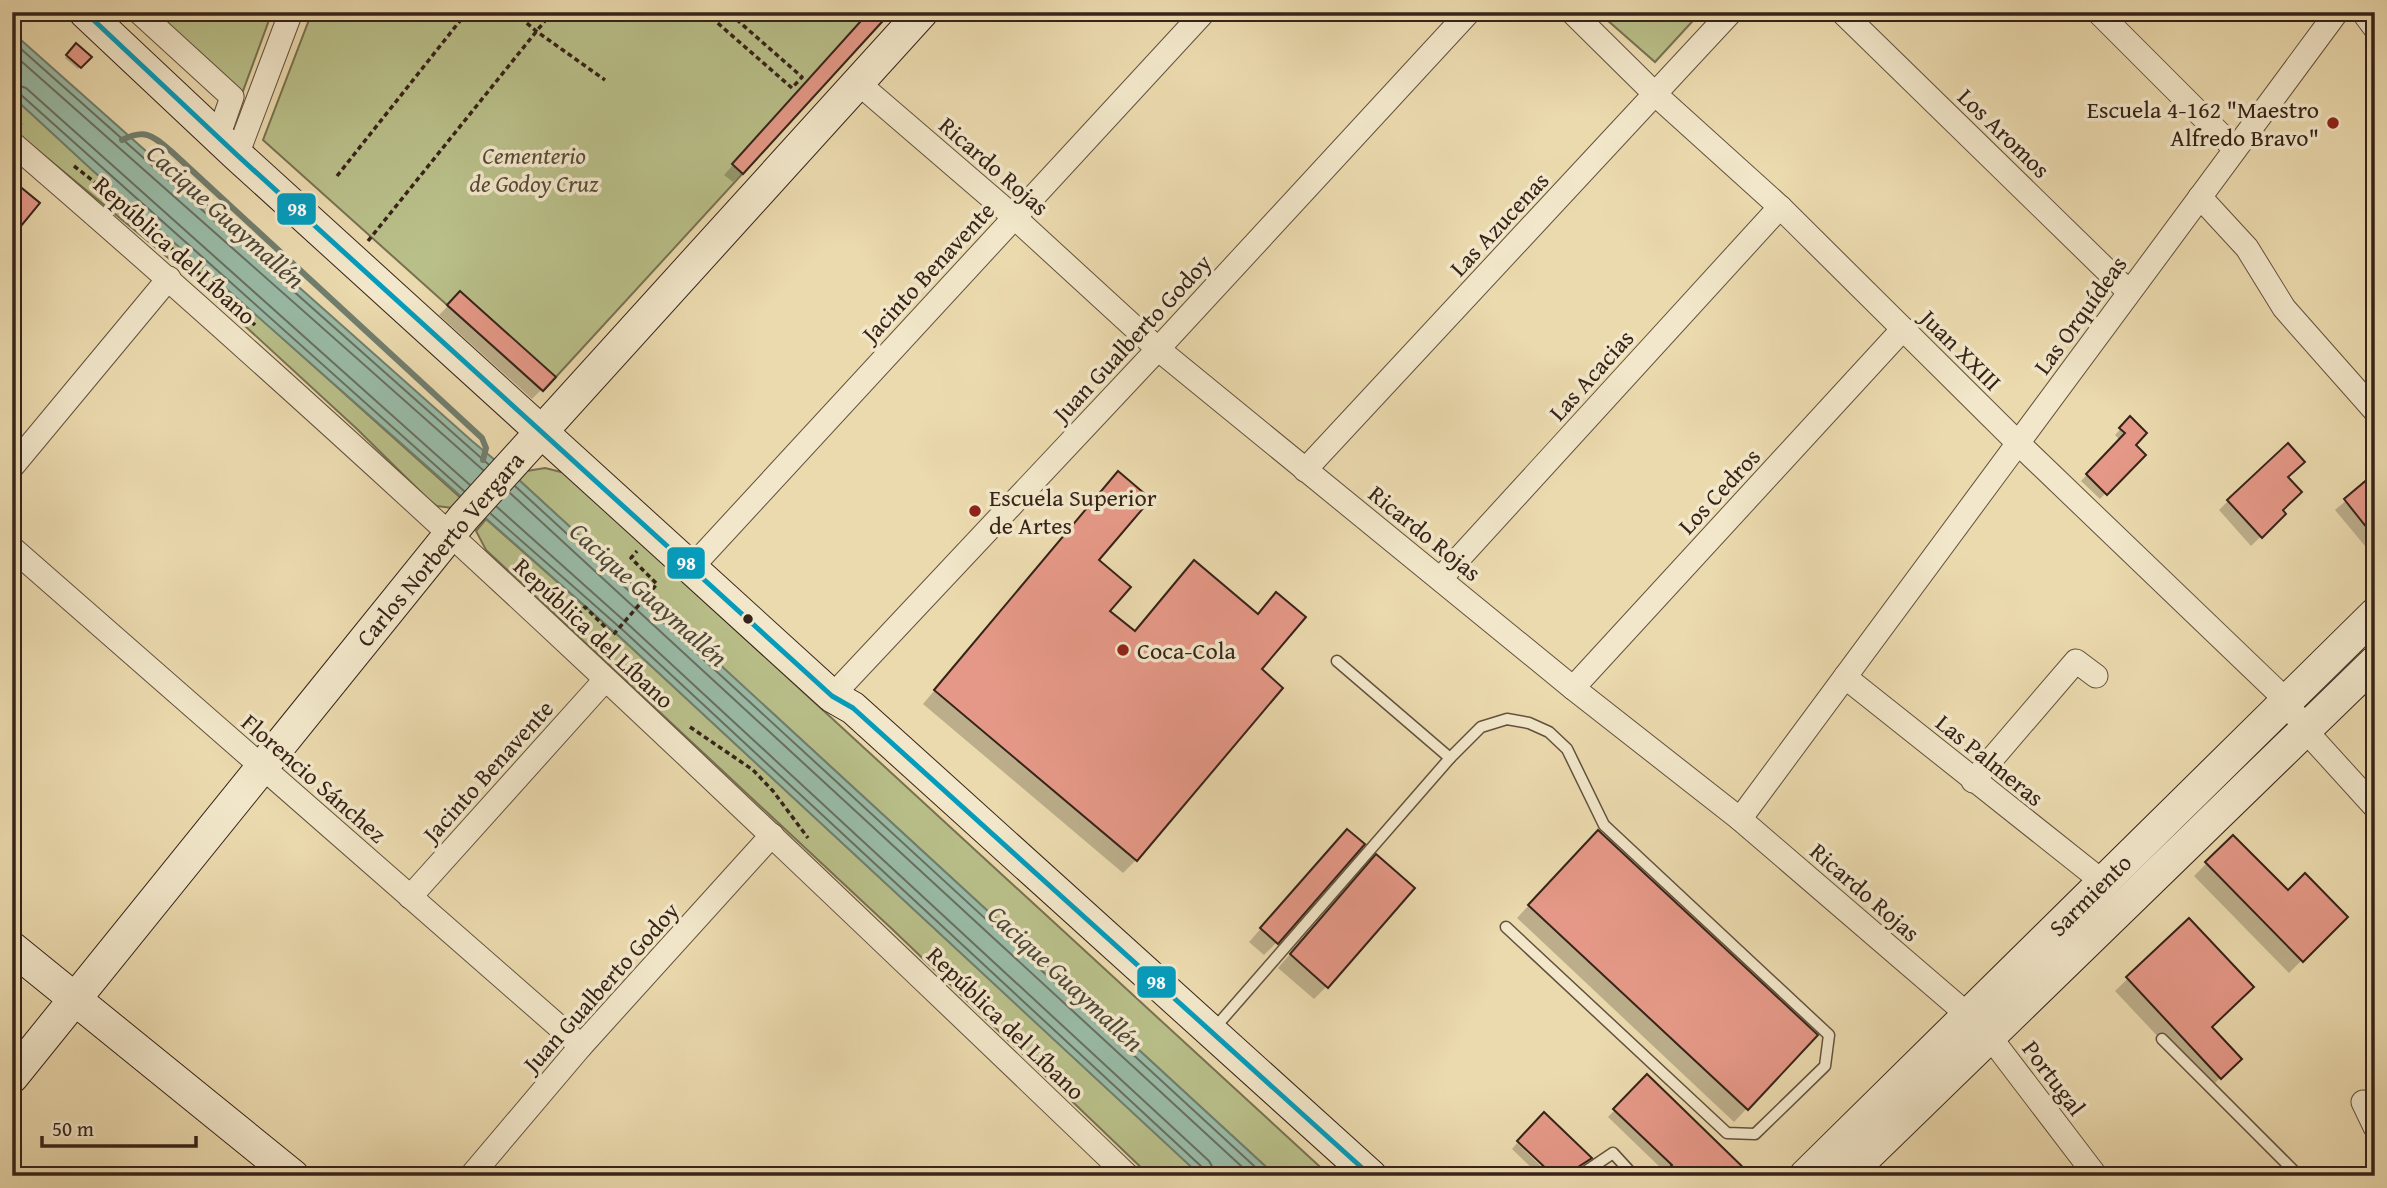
<svg xmlns="http://www.w3.org/2000/svg" width="2387" height="1188" font-family="'Gentium Book Plus',serif">
<rect width="100%" height="100%" fill="#ebdaae"/>
<filter id="stains"><feTurbulence type="fractalNoise" baseFrequency=".00286" numOctaves="4"/><feColorMatrix values="0 0 0 0 .2 0 0 0 0 .09 0 0 0 0 .02 0 0 0 .5 -.17"/></filter>
<radialGradient id="worn" r=".72"><stop offset=".6" stop-color="#630" stop-opacity="0"/><stop offset="1" stop-color="#630" stop-opacity=".3"/></radialGradient>
<g fill="#b9bf89" stroke="#787151" stroke-width="2">
<polygon points="154,12 272,12 243,91 238,90"/>
<polygon points="312,12 891,12 543,391 263,140"/>
<polygon points="1598,12 1701,12 1655,62"/>
<polygon points="12,96 463,500 452,508 437,506 429,500 357,429 195,280 12,129"/>
<polygon points="545,468 565,473 1330,1176 1276,1176 519,480 527,471"/>
<polygon points="486,519 620,637 1202,1176 1150,1176 892,929 486,550 476,531"/>
</g>
<polygon fill="#99bba7" stroke="#717e6e" stroke-width="2" points="12,32 472,441 519,480 1276,1176 1201,1176 620,637 92,170 12,96"/>
<g fill="#0003">
<polygon points="870,12 742,173 733,182 724,175"/>
<polygon points="76,46 89,57 78,69 65,58"/>
<polygon points="460,294 554,377 532,399 439,315"/>
<polygon points="2130,419 2133,445 2143,455 2100,499 2081,481 2120,440 2115,435"/>
<polygon points="2375,476 2375,558 2335,510"/>
<polygon points="2286,478 2281,511 2284,514 2251,546 2219,510 2228,501"/>
<polygon points="1106,486 1097,560 1108,611 1133,632 1182,575 1257,615 1276,594 1259,670 1136,860 1123,873 923,704"/>
<polygon points="1347,831 1277,942 1264,955 1249,942"/>
<polygon points="2233,837 2288,892 2345,917 2289,973 2194,876"/>
<polygon points="1585,845 1815,1036 1734,1122 1517,918"/>
<polygon points="1364,869 1327,986 1314,999 1278,968"/>
<polygon points="2189,920 2210,1027 2239,1059 2208,1090 2115,991"/>
<polygon points="1647,1076 1743,1170 1666,1173 1608,1117"/>
<polygon points="1517,1143 1551,1176 1540,1176 1512,1149"/>
<polygon points="1603,1171 1608,1176 1596,1176"/>
</g>
<g fill="none" stroke-linecap="round" stroke-linejoin="round">
<g stroke="#686f60" stroke-width="2">
<polyline points="12,41 488,464"/>
<polyline points="12,53 483,470"/>
<polyline points="12,83 26,88 470,485"/>
<polyline points="12,92 20,94 464,491"/>
<polyline points="515,486 1265,1176"/>
<polyline points="510,493 1252,1176"/>
<polyline points="497,507 630,626 1209,1161 1213,1168 1214,1176"/>
<polyline points="491,514 625,632 1203,1168 1205,1176"/>
</g>
<path stroke="#717e6e" stroke-width="6" d="M122 140C146 128 153 136 172 152L482 438 486 448 483 460"/>
</g>
<g fill="#e59887" stroke="#362319" stroke-width="2">
<polygon points="869,12 891,12 743,174 732,164"/>
<polygon points="76,43 92,57 81,68 66,55"/>
<polygon points="12,180 40,203 12,237"/>
<polygon points="460,291 556,377 543,391 447,305"/>
<polygon points="2130,416 2147,433 2136,445 2146,455 2107,495 2086,474 2125,433 2119,428"/>
<polygon points="2288,443 2305,462 2288,477 2302,492 2283,510 2286,514 2262,538 2227,500"/>
<polygon points="1118,471 1151,499 1099,560 1131,587 1110,611 1135,631 1194,560 1258,614 1276,592 1306,617 1262,669 1283,688 1137,861 934,690"/>
<polygon points="2375,473 2375,538 2344,499"/>
<polygon points="1347,829 1365,844 1278,944 1260,928"/>
<polygon points="1598,830 1818,1035 1748,1110 1528,905"/>
<polygon points="2233,835 2288,890 2305,873 2348,917 2303,962 2205,862"/>
<polygon points="1376,854 1415,888 1328,988 1290,954"/>
<polygon points="2189,918 2254,987 2212,1027 2242,1059 2221,1079 2126,977"/>
<polygon points="1647,1074 1752,1176 1661,1176 1672,1165 1613,1109"/>
<polygon points="1544,1112 1592,1158 1575,1169 1571,1176 1554,1176 1517,1141"/>
</g>
<g fill="none" stroke-linecap="round" stroke-linejoin="round">
<defs>
<g id="lane">
<polyline points="1337,661 1450,758"/>
<polyline points="1213,1030 1450,758 1481,727 1507,719 1529,723 1549,732 1567,749 1604,825 1829,1035 1825,1066 1755,1134 1727,1133 1506,927"/>
<polyline points="2162,1039 2299,1176"/>
<polyline points="1579,1176 1613,1153 1634,1176"/>
</g>
<g id="street">
<polyline points="139,12 232,97 218,137"/>
<polyline points="1572,12 1656,95 1780,207 2018,443 2287,701 2305,730 2375,807"/>
<polyline points="1842,12 2129,292"/>
<polyline points="2098,12 2235,149"/>
<polyline points="2363,12 2375,28"/>
<polyline points="857,82 1014,217 1158,349 1573,688 1740,819 1968,1015 1990,1037 2096,1176"/>
<path d="M12 143C396 474 762 825 1128 1176"/>
<polyline points="237,155 291,12"/>
<polyline points="2200,197 2247,248 2284,308 2375,411"/>
<polyline points="12,467 169,278"/>
<polyline points="1305,470 1731,12"/>
<polyline points="12,548 581,1046"/>
<polyline points="691,568 1204,12"/>
<polyline points="1441,578 1780,207"/>
<polyline points="1845,677 2103,882"/>
<polyline points="1573,688 1903,329"/>
<polyline points="832,696 1158,349 1469,12"/>
<polyline points="1973,781 2076,661 2096,676"/>
<polyline points="1740,819 2337,12"/>
<polyline points="410,897 605,680"/>
<polyline points="2363,1102 2375,1127"/>
<polyline points="471,1176 581,1046 772,835"/>
</g>
<g id="secondary">
<polyline points="85,12 237,155 832,696 853,708 1371,1176"/>
<polyline points="12,948 293,1176"/>
<polyline points="12,1077 464,517 922,12"/>
<polyline points="1805,1176 2375,614"/>
<polyline points="1846,1176 2375,662"/>
</g>
</defs>
<use href="#lane" stroke="#63513e" stroke-width="13"/>
<use href="#street" stroke="#63513e" stroke-width="25"/>
<use href="#secondary" stroke="#362319" stroke-width="34"/>
<g stroke="#362319" stroke-width="3.5" stroke-dasharray="5 3.5" stroke-linecap="butt">
<polyline points="514,12 536,31 605,80"/>
<polyline points="705,12 792,88 802,77 728,12"/>
<polyline points="12,111 23,124"/>
<polyline points="74,166 129,209 255,325"/>
<polyline points="337,176 467,12"/>
<polyline points="368,241 552,12"/>
<polyline points="572,621 585,607 613,635 657,584 631,558 637,551"/>
<polyline points="690,727 753,770 773,791 808,838"/>
</g>
<use href="#lane" stroke="#f2e7ca" stroke-width="10"/>
<use href="#street" stroke="#f2e7ca" stroke-width="23"/>
<use href="#secondary" stroke="#f2e7ca" stroke-width="32"/>
<defs>
<polyline id="bus-1" points="85,12 237,155 832,696 853,708 1371,1176"/>
</defs>
<use href="#bus-1" stroke="#f2e7ca" stroke-width="10"/>
<use href="#bus-1" stroke="#059cbc" stroke-width="5"/>
</g>
<g fill="#8f2418" stroke="#f2e7ca" stroke-width="2.5">
<circle cx="2333" cy="123" r="7"/>
<circle cx="975" cy="511" r="7"/>
<circle cx="1123" cy="650" r="7"/>
</g>
<circle fill="#362319" stroke="#f2e7ca" stroke-width="2.5" cx="748" cy="619" r="6"/>
<g text-anchor="middle" dominant-baseline="central" stroke-width="7" stroke-linejoin="round" paint-order="stroke">
<g font-size="24" fill="#362319" stroke="#f2e7ca" text-anchor="start">
<text x="2319" y="109" text-anchor="end">Escuela 4-162 "Maestro<tspan x="2319" dy="28">Alfredo Bravo"</tspan></text>
<text x="989" y="497">Escuela Superior<tspan x="989" dy="28">de Artes</tspan></text>
<text x="1137" y="650">Coca-Cola</text>
</g>
<g font-size="24" fill="#362319" stroke="#f2e7ca">
<text transform="translate(2004 133) rotate(44)">Los Aromos</text>
<text transform="translate(994 166) rotate(41)">Ricardo Rojas</text>
<text transform="translate(1499 224) rotate(-47)">Las Azucenas</text>
<text transform="translate(175 250) rotate(42)">República del Líbano</text>
<text transform="translate(928 272) rotate(-47)">Jacinto Benavente</text>
<text transform="translate(2080 315) rotate(-54)">Las Orquídeas</text>
<text transform="translate(1132 338) rotate(-47)">Juan Gualberto Godoy</text>
<text transform="translate(1961 350) rotate(45)">Juan XXIII</text>
<text transform="translate(1591 375) rotate(-48)">Las Acacias</text>
<text transform="translate(1719 491) rotate(-47)">Los Cedros</text>
<text transform="translate(1425 533) rotate(39)">Ricardo Rojas</text>
<text transform="translate(440 549) rotate(-50)">Carlos Norberto Vergara</text>
<text transform="translate(594 633) rotate(43)">República del Líbano</text>
<text transform="translate(1990 760) rotate(39)">Las Palmeras</text>
<text transform="translate(488 771) rotate(-48)">Jacinto Benavente</text>
<text transform="translate(314 778) rotate(41)">Florencio Sánchez</text>
<text transform="translate(1865 892) rotate(41)">Ricardo Rojas</text>
<text transform="translate(2090 895) rotate(-45)">Sarmiento</text>
<text transform="translate(601 987) rotate(-48)">Juan Gualberto Godoy</text>
<text transform="translate(1006 1023) rotate(44)">República del Líbano</text>
<text transform="translate(2054 1078) rotate(53)">Portugal</text>
</g>
<g font-size="24" font-style="italic" fill="#574a35" stroke="#f2e7ca">
<text x="534" y="155">Cementerio<tspan x="534" dy="28">de Godoy Cruz</tspan></text>
</g>
<g font-size="26" font-style="italic" fill="#4f493c" stroke="#f2e7ca">
<text transform="translate(226 216) rotate(42)">Cacique Guaymallén</text>
<text transform="translate(649 594) rotate(42)">Cacique Guaymallén</text>
<text transform="translate(1066 978) rotate(43)">Cacique Guaymallén</text>
</g>
</g>
<g stroke="#f2e7ca" stroke-width="2.5">
<rect x="276" y="192" width="41" height="34" rx="7" fill="#059cbc"/>
<rect x="666" y="546" width="40" height="34" rx="7" fill="#059cbc"/>
<rect x="1136" y="965" width="41" height="34" rx="7" fill="#059cbc"/>
</g>
<g font-size="19" text-anchor="middle" font-weight="bold" fill="#fff">
<text x="297" y="216">98</text>
<text x="686" y="570">98</text>
<text x="1156" y="989">98</text>
</g>
<rect width="2387" height="1188" fill="none" stroke="#ebdaae" stroke-width="42"/>
<rect x="14" y="14" width="2359" height="1160" fill="none" stroke="#362319" stroke-width="3.5"/>
<rect x="21" y="21" width="2345" height="1146" fill="none" stroke="#362319" stroke-width="2"/>
<path d="M42 1136v10h154v-10" fill="none" stroke="#362319" stroke-width="3.5"/>
<text x="52" y="1136" font-size="21" fill="#362319" stroke="#f2e7ca" stroke-width="5" paint-order="stroke">50 m</text>
<rect width="100%" height="100%" filter="url(#stains)"/>
<rect width="100%" height="100%" fill="url(#worn)"/>
</svg>
